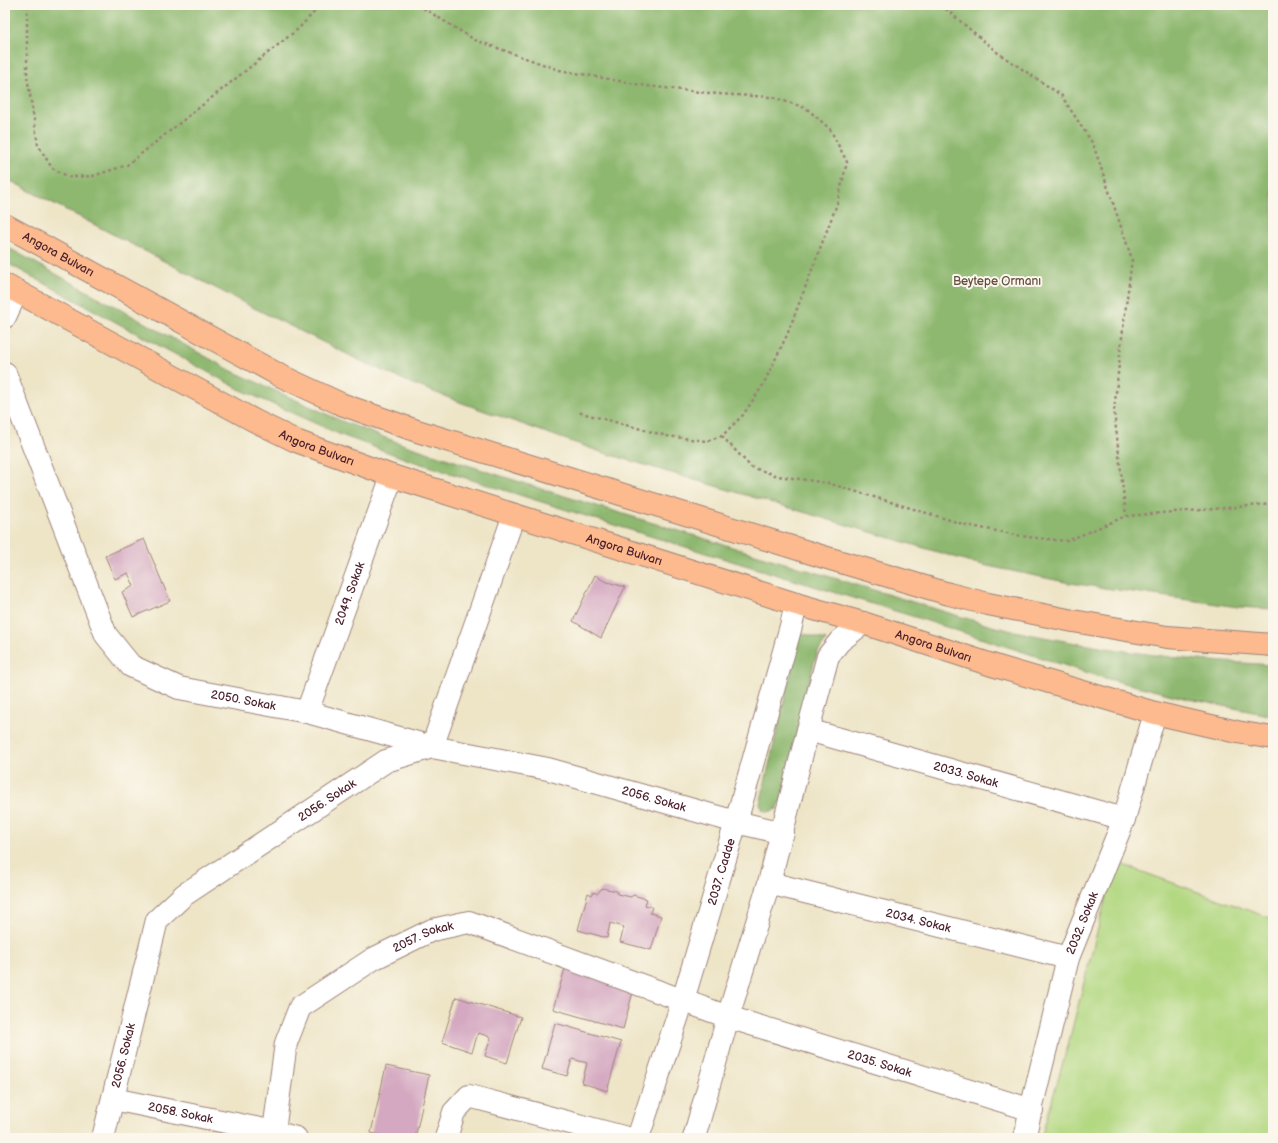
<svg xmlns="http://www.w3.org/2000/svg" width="1278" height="1143" font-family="'Balsamiq Sans',sans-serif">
<rect width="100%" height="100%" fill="#fbf7ec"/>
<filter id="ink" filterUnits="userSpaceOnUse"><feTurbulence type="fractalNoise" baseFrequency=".025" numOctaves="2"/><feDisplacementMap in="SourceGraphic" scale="8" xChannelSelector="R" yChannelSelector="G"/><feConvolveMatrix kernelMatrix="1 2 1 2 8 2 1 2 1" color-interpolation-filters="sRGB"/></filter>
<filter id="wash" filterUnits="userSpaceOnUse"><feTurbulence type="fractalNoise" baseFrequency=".012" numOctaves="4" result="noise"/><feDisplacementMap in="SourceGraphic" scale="16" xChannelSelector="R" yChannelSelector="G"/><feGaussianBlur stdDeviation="0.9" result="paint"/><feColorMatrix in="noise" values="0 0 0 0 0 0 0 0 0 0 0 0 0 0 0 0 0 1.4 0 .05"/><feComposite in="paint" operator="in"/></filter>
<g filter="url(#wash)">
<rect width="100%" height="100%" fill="#eee5c7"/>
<polygon fill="#b3d882" stroke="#7e7c56" points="1115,862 1273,919 1273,1138 1041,1138 1068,1045"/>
<g fill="#8eb870" stroke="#6c6c4e">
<polygon points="5,5 1273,5 1273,609 1238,607 1070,583 978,564 601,452 465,404 413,384 365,363 252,307 5,178"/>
<path d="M5 246 232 371 344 422 375 434 405 445 551 492 995 627C1059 641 1123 652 1188 659 1216 662 1245 663 1273 665V716L1184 698 1101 677 915 617 627 529 409 460 341 435 239 389 5 262Z"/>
<polygon points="798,632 826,640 818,652 814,663 781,801 777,809 768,812 763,810 760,804 792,667"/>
</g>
<g id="blocks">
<g fill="#d4a8c1">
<polygon points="144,539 170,601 133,617 122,592 134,586 128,573 115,579 105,556"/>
<polygon points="595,575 604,581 625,587 601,638 573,621"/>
<polygon points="602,888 617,891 617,894 631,897 633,895 647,899 645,905 652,907 650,913 661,916 651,950 620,942 624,927 610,923 607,938 578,930 588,893 592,895 594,892 597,894"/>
<polygon points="565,969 634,988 623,1029 553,1009"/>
<polygon points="456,997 521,1017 507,1063 485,1056 491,1037 478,1033 472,1052 442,1042"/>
<polygon points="555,1023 621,1042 607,1091 582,1083 587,1063 572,1059 567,1076 542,1069"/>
<polygon points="386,1066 429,1075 415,1138 393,1138 371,1133"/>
</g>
</g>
</g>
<g filter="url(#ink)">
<use href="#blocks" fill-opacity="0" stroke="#9c8279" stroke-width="1"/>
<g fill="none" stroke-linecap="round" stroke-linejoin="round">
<defs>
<g id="minor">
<polyline points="5,317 17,291"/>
<path id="s1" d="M5 373 106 635 131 666 179 688 307 712 432 747 514 515"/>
<path id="s2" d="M307 712 392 476"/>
<path id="s3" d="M808 730 1124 819"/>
<path id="s4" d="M769 883 1068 958"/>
<path id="s5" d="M113 1099 275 1132 296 1138"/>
<path id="s6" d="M103 1138 157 920 184 895 386 761 432 747 548 769 736 822 783 833"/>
<path id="s7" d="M273 1138 286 1043 300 1007 373 959 432 930 469 922 728 1017 1032 1110"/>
<polyline points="446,1138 454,1112 469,1096 627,1138"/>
<path id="s8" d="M638 1138 683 1000 736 822 791 626 796 604"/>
<polyline points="694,1138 728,1017 769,883 808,730 828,656 840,641 863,623"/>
<path id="s9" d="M1024 1138 1068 958 1124 819 1155 713"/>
</g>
<g id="primary">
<path id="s10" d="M5 225 279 375 341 404 414 430 824 557 949 594 988 604 1073 621 1167 637 1273 645"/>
<path id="s11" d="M5 285 255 421 296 441 392 476 796 604 863 623 995 666 1155 713 1237 732 1273 738"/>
</g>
</defs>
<use href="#minor" stroke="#9c8279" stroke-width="24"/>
<use href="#primary" stroke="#9c8279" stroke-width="24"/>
<g stroke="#9c8279" stroke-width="2.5" stroke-dasharray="3 3" stroke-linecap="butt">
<polyline points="27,5 27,76 38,145 52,168 69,177 93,176 127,165 298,29 321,5"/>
<polyline points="418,5 475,40 559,70 647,86 718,94 772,97 806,108 830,129 847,162 837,204 787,335 763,385 743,415 722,436 706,441 667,436 578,412"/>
<polyline points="941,5 998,53 1061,95 1093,144 1132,259 1121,345 1114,411 1126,516"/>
<polyline points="722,436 751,467 778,476 828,483 966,525 1027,537 1067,541 1126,516 1273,504"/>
</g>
<use href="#minor" stroke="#fff" stroke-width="22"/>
<use href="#primary" stroke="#fcba8e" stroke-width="22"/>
</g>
</g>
<g text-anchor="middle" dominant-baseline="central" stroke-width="4" stroke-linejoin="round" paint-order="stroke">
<g font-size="12" fill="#4a1f2b" stroke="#fbf7ec">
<text stroke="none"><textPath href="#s10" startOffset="61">Angora Bulvarı</textPath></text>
<text stroke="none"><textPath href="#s11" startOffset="352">Angora Bulvarı</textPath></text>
<text stroke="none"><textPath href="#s11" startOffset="676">Angora Bulvarı</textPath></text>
<text stroke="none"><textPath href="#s2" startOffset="126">2049. Sokak</textPath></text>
<text stroke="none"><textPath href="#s11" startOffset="1000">Angora Bulvarı</textPath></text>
<text stroke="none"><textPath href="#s1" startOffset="439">2050. Sokak</textPath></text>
<text stroke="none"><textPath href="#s3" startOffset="164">2033. Sokak</textPath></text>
<text stroke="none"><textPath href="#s6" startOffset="780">2056. Sokak</textPath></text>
<text stroke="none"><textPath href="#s6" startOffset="433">2056. Sokak</textPath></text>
<text stroke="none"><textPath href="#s8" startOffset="279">2037. Cadde</textPath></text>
<text stroke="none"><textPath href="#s4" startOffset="154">2034. Sokak</textPath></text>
<text stroke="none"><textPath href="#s9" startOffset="223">2032. Sokak</textPath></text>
<text stroke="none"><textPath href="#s7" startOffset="277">2057. Sokak</textPath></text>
<text stroke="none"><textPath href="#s6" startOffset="85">2056. Sokak</textPath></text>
<text stroke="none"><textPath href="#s7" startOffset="760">2035. Sokak</textPath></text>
<text stroke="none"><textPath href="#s5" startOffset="69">2058. Sokak</textPath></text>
</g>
<g font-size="12" fill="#644d41" stroke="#fbf7ec">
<text x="997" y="281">Beytepe Ormanı</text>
</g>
</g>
<rect width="1278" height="1143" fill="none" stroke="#fbf7ec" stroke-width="20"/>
</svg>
